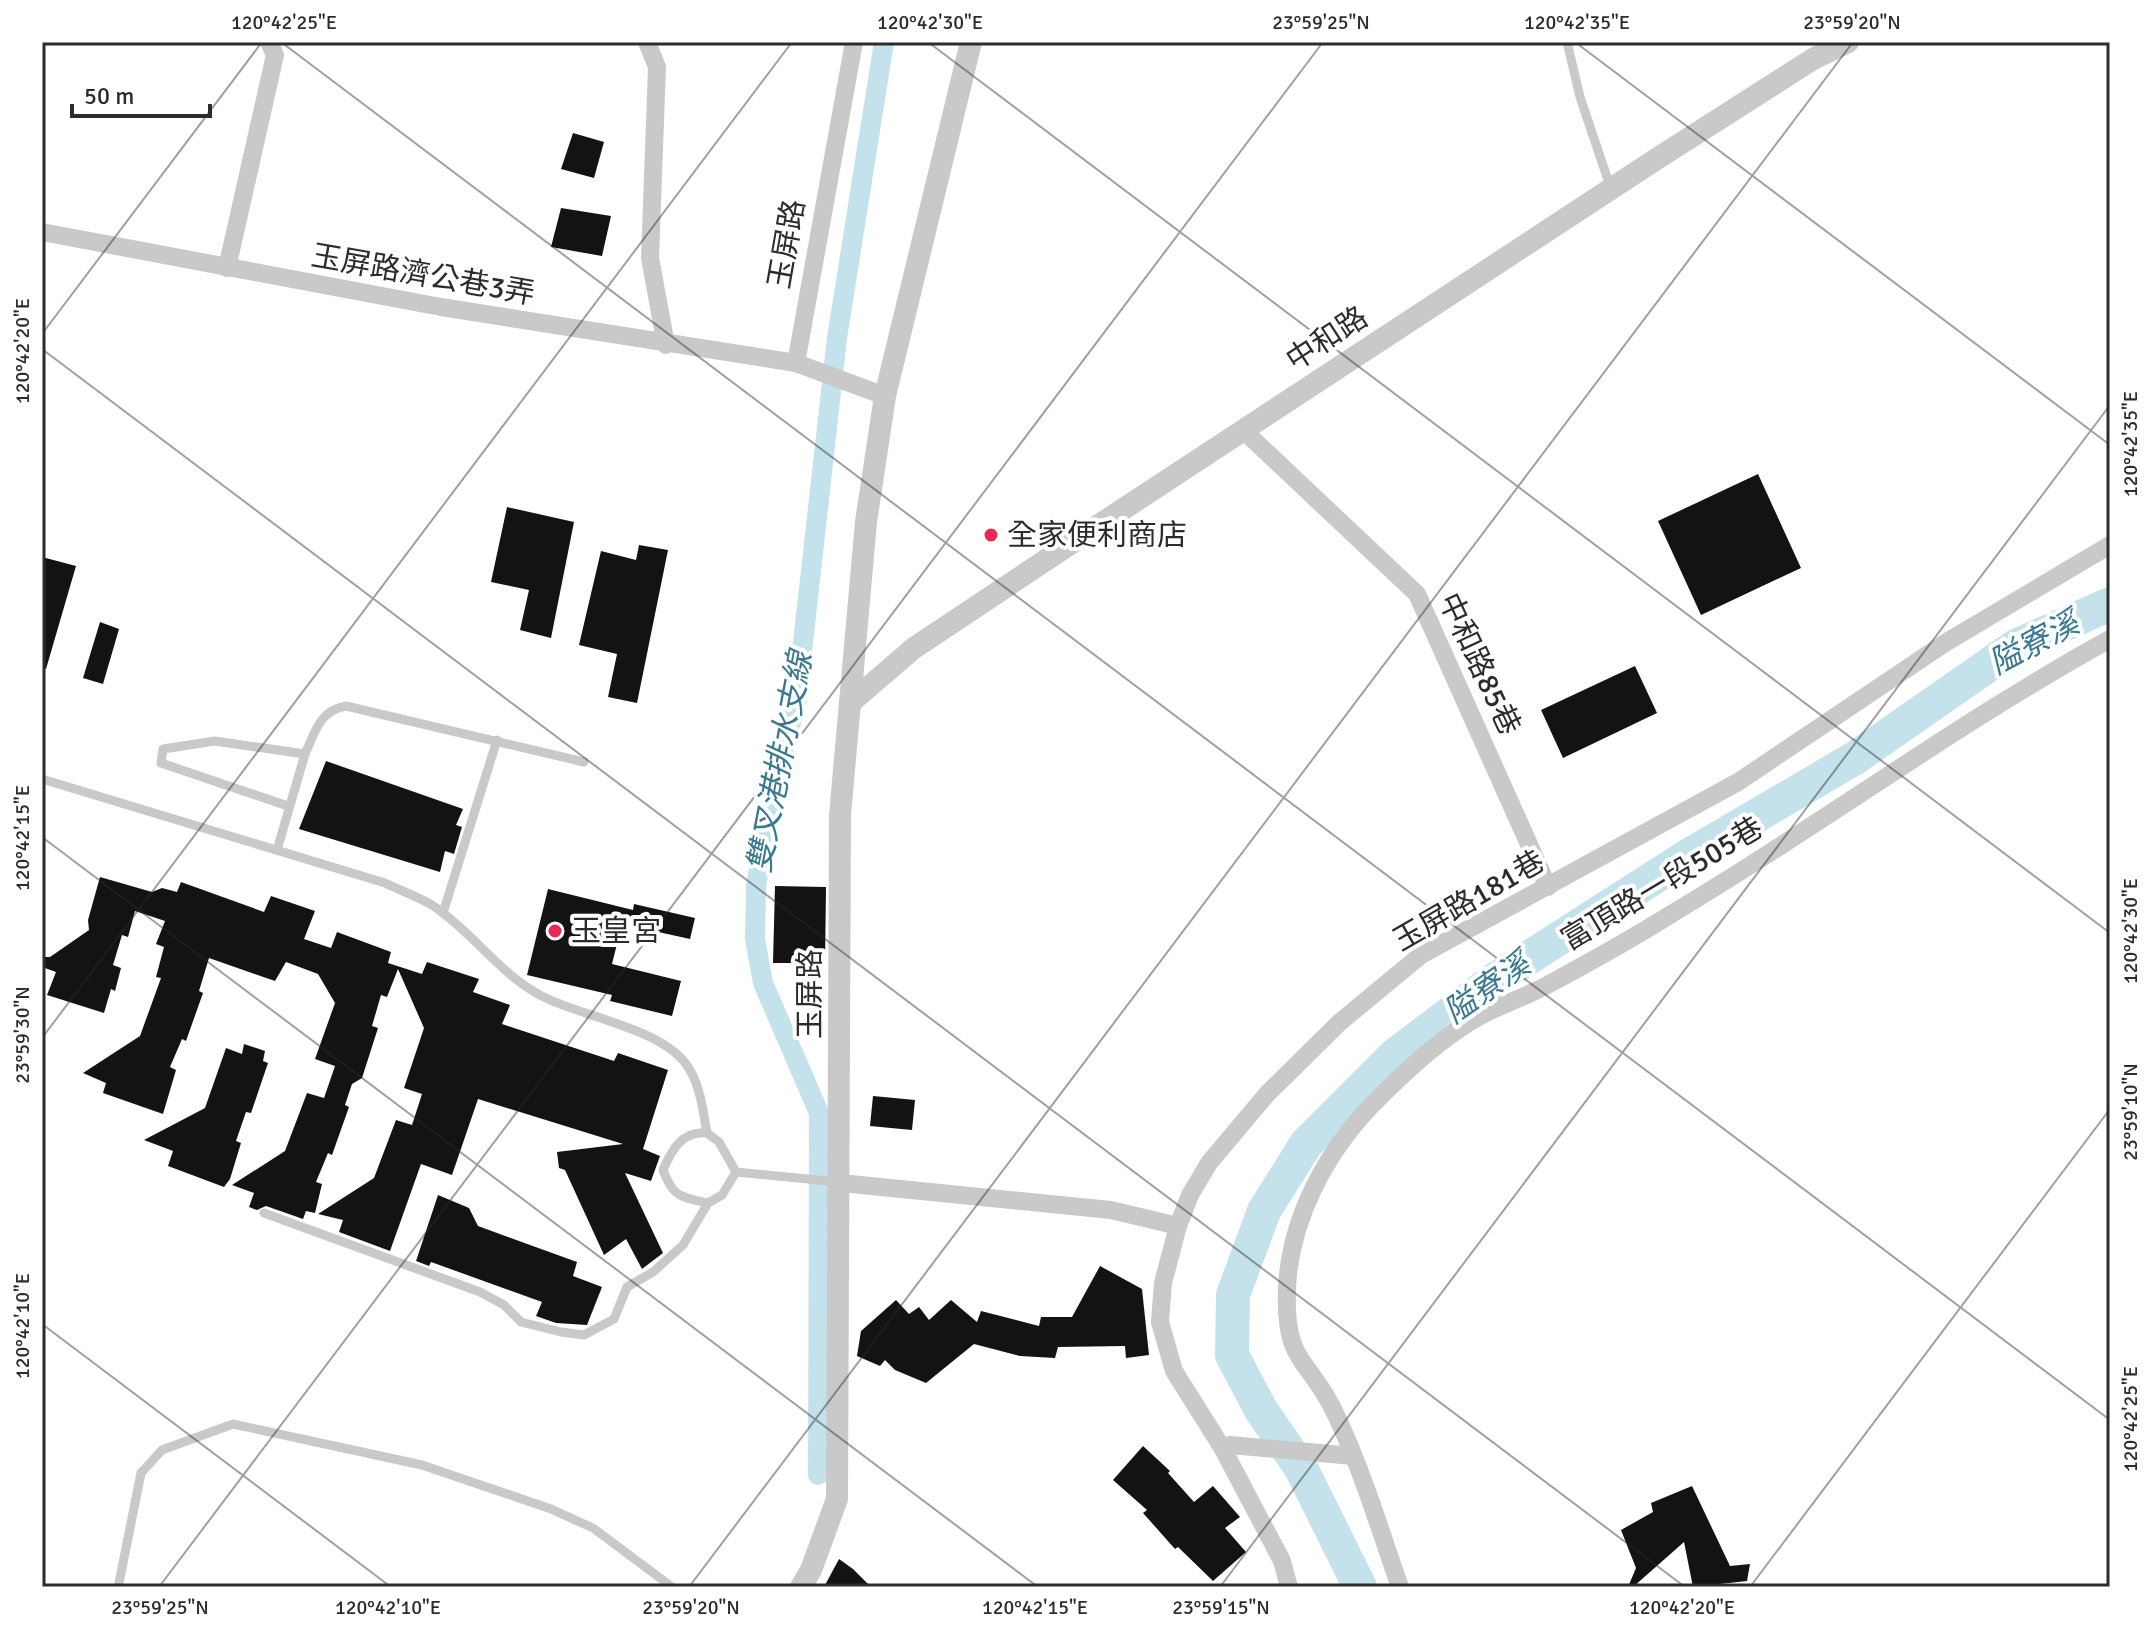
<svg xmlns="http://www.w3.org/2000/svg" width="2152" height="1629" font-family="Signika,'Noto Sans TC',sans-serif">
<rect width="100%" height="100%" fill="#fff"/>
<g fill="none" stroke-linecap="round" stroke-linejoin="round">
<polyline stroke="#c4e2eb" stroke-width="20" points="818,1475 819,1113 763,983 755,939 756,887 769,801 796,705 837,338 884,42"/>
<polyline stroke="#c4e2eb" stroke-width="34" points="1360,1587 1301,1468 1261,1410 1232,1355 1233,1295 1264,1211 1306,1144 1395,1055 1494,980 1686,857 1855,758 2016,646 2110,604"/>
</g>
<g fill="#131313">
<polygon points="573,133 604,142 594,178 561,169"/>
<polygon points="561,208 611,216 602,256 551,247"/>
<polygon points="1758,474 1801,568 1701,615 1658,521"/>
<polygon points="507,507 574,522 551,638 520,630 529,590 491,582"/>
<polygon points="639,545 668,550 637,703 608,697 617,654 579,645 601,551 636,560"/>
<polygon points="42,557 76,566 46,669 42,668"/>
<polygon points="100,622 119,629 103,684 83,678"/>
<polygon points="1635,666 1657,713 1563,758 1541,710"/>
<polygon points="326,761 463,809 456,825 462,827 454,854 445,851 440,872 299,829"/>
<polygon points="100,877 152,892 162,888 177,892 181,882 264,912 271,896 315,911 304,939 331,948 337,932 391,952 388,963 422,974 427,962 479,979 473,992 510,1005 502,1024 614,1061 618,1053 668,1070 643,1149 660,1156 651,1181 625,1173 663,1253 642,1269 626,1239 604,1255 565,1170 559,1168 557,1152 623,1144 478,1099 452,1175 421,1164 390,1251 339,1232 343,1220 318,1214 374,1178 396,1120 412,1125 422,1094 404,1088 424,1028 398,969 387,997 381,995 372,1026 378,1028 362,1078 352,1084 345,1105 349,1107 332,1155 328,1153 316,1182 322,1184 315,1213 306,1211 303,1219 266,1206 257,1210 249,1207 254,1193 232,1185 285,1151 307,1093 324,1098 335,1066 315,1059 335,1003 318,974 286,962 275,981 209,958 199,991 203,993 186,1041 182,1039 170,1067 176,1070 163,1114 103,1093 106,1083 83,1073 140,1036 161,978 156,977 164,947 156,944 165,921 135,911 128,937 122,935 113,965 121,968 115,991 111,989 104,1013 47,995 56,972 42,967 42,957 50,957 89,930 88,920"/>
<polygon points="775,886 826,887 825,963 773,963"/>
<polygon points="548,889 633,910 634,904 695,918 690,939 622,924 612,964 681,981 672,1016 610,1001 612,995 527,975"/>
<polygon points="244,1044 265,1051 263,1061 268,1063 251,1113 246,1112 236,1141 241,1143 230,1179 224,1187 168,1166 173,1151 144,1140 205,1108 226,1048 242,1054"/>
<polygon points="873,1096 915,1100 912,1130 870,1126"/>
<polygon points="438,1195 469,1208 478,1226 577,1262 573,1276 602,1287 587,1325 556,1323 536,1316 542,1302 431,1262 429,1266 416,1261"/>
<polygon points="1100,1266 1142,1289 1149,1355 1126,1358 1125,1346 1058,1347 1055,1358 1020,1356 974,1344 926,1383 895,1370 885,1360 880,1366 857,1356 861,1331 896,1300 909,1314 919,1307 929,1320 951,1300 977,1322 981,1311 1039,1326 1041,1317 1072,1317"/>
<polygon points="1143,1446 1170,1471 1168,1473 1194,1502 1213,1486 1240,1517 1225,1528 1246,1552 1213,1581 1178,1547 1175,1549 1143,1513 1147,1510 1113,1480"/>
<polygon points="1692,1486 1730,1566 1750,1564 1747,1581 1693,1587 1684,1542 1633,1587 1628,1587 1636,1568 1621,1530 1653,1512 1651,1503"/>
<polygon points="839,1559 853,1569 871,1587 824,1587"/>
</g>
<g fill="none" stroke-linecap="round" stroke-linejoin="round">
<g stroke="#c9c9c9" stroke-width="9">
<polyline points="1567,42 1580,97 1611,189"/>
<path d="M42 779 385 883C401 891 420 897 435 907 476 935 502 978 548 999 586 1017 660 1029 686 1064 700 1083 703 1110 707 1133L719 1142 736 1172 838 1182"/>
<path d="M288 806 161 763 163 749 215 741 305 754C315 732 320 710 346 706L584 762"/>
<polyline points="277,850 305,754"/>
<polyline points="443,913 497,740"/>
<path d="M707 1133C682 1131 672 1149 663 1170 673 1197 680 1197 708 1203"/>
<polyline points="264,1213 480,1292 504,1305 521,1322 561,1332 584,1335 614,1319 627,1287 653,1272 683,1245 708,1203 722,1195 736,1172"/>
<polyline points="119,1583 141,1473 162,1450 233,1424 422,1465 551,1509 593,1528 672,1587"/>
</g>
<g stroke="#c9c9c9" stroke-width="18">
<polyline points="647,42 657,67 650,258 666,345"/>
<polyline points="854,42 796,363 885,396"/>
<polyline points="42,232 441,307 796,363"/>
<polyline points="227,268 275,55 269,42"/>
<polyline points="1243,430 1417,594 1548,887"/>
<polyline points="841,1183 1111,1210 1178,1226"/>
<polyline points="1223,1449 1230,1445 1353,1456"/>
<polyline points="1289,1587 1282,1561 1223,1449 1174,1371 1160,1322 1163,1283 1178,1226 1190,1195 1209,1163 1267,1094 1339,1023 1421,955 1738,782 1945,643 2110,545"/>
<path d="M1400 1587C1380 1530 1362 1470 1336 1415 1309 1356 1284 1366 1287 1288 1290 1220 1325 1154 1371 1106 1403 1073 1440 1038 1480 1016 1503 1004 1528 996 1551 983 1592 961 1633 938 1673 913 1821 825 1959 722 2110 639"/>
</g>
<g stroke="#c9c9c9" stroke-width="22">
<polyline points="850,703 914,648 1070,544 1658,158 1813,59 1848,42"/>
<polyline points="801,1587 811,1570 837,1499 840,815 866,522 885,396 971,42"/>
</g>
</g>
<path fill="none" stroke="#2c2c2c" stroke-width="2" stroke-opacity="0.45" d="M281 42 2110 1420M928 42 2110 933M1575 42 2110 445M42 334 262 42M42 349 1685 1587M42 837 1038 1587M42 1038 792 42M42 1324 391 1587M159 1587 1323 42M689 1587 1853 42M1220 1587 2110 405M1750 1587 2110 1109"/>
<g fill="#ea2851" stroke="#fff" stroke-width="3">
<circle cx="991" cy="535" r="8"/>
<circle cx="555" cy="931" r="8"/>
</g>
<g text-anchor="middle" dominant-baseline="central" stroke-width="8" stroke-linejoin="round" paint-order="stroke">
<g font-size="30" fill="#2c2c2c" stroke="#fff">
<text transform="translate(787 244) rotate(-80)">玉屏路</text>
<text transform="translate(423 275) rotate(10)">玉屏路濟公巷3弄</text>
<text transform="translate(1327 339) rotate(-33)">中和路</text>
<text transform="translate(1479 664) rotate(65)">中和路85巷</text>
<text transform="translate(1662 884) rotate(-31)">富頂路一段505巷</text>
<text transform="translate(1469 901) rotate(-30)">玉屏路181巷</text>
<text transform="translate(810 994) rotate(-90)">玉屏路</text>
</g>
<g font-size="30" fill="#2c2c2c" stroke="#fff" text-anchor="start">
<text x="1007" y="535">全家便利商店</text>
<text x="571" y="931">玉皇宮</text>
</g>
<g font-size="32" font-style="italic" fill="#397a90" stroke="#fff">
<text transform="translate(2034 643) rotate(-28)">隘寮溪</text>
<text transform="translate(780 762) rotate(-79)">雙叉港排水支線</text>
<text transform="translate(1487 988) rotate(-35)">隘寮溪</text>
</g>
</g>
<rect width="2152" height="1629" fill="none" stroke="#ffffff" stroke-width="88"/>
<path d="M72 104v12h138v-12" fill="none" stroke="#2c2c2c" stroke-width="4"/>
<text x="84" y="104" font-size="24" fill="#2c2c2c" stroke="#ffffff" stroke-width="6" paint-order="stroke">50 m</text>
<rect x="44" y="44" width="2064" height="1541" fill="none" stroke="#2c2c2c" stroke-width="3"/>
<g font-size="20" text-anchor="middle" fill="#2c2c2c">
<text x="284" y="29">120°42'25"E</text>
<text x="930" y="29">120°42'30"E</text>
<text x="1321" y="29">23°59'25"N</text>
<text x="1577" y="29">120°42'35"E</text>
<text x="1852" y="29">23°59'20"N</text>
<text transform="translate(22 351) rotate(-90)" y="7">120°42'20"E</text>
<text transform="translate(2130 444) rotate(-90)" y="7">120°42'35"E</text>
<text transform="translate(22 838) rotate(-90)" y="7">120°42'15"E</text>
<text transform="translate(2130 931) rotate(-90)" y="7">120°42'30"E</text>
<text transform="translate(22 1035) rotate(-90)" y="7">23°59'30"N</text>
<text transform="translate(2130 1112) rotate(-90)" y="7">23°59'10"N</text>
<text transform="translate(22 1326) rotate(-90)" y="7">120°42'10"E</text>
<text transform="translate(2130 1419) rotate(-90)" y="7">120°42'25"E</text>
<text x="160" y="1614">23°59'25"N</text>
<text x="388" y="1614">120°42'10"E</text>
<text x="691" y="1614">23°59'20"N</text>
<text x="1035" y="1614">120°42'15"E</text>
<text x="1221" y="1614">23°59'15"N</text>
<text x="1682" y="1614">120°42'20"E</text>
</g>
</svg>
